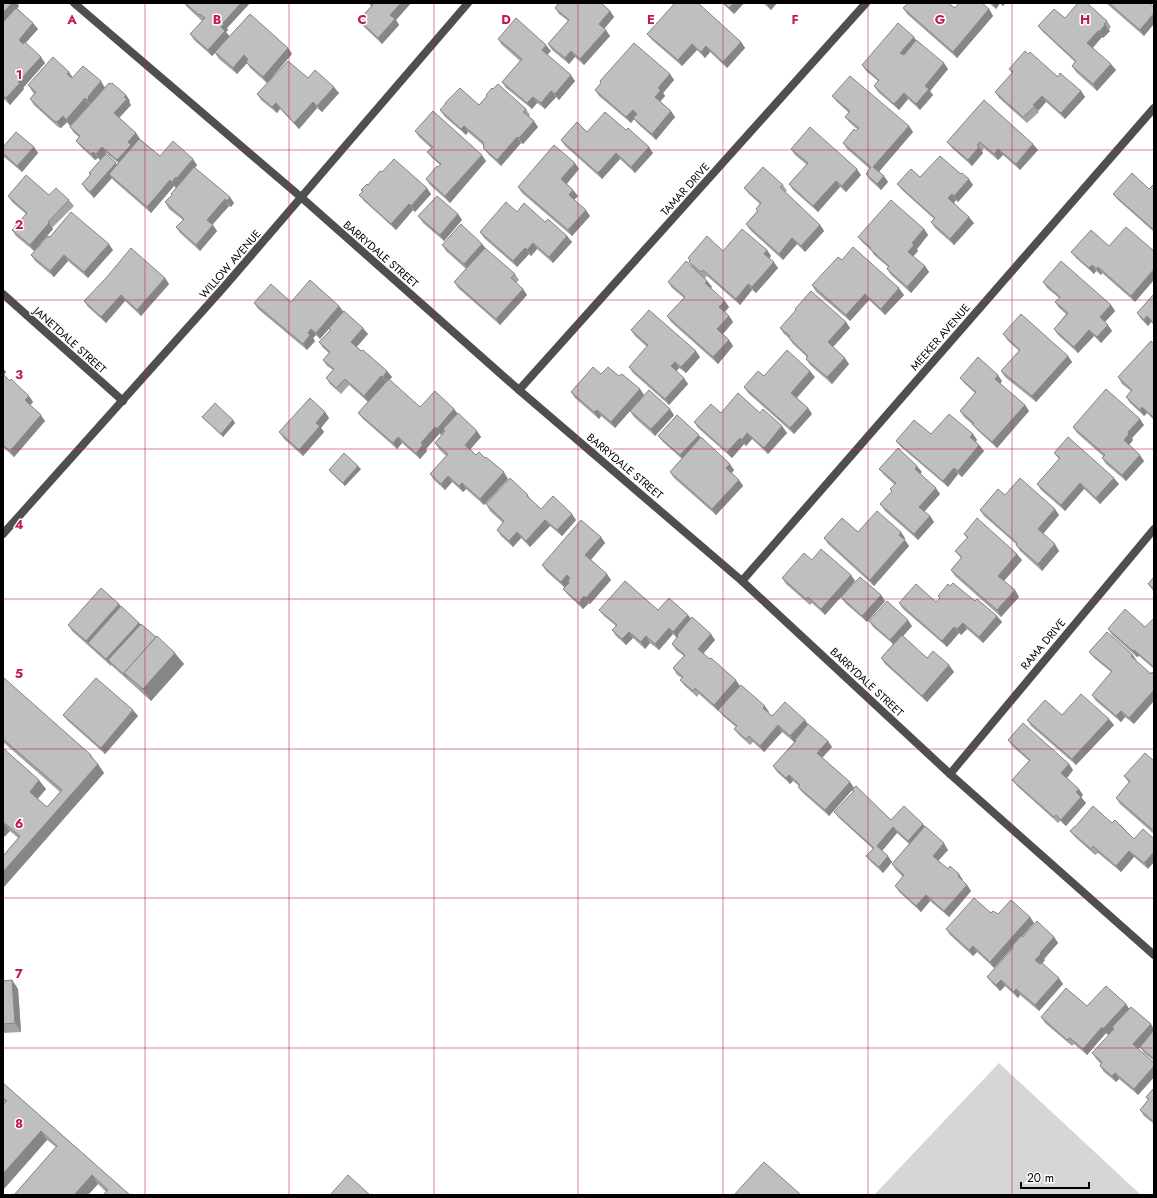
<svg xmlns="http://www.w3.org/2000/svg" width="1157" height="1198" font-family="Jost,sans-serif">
<rect width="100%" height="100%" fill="#fff"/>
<polygon fill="#d6d6d6" points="999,1063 1141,1195 874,1195"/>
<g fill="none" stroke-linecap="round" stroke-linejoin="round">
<g stroke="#4f4f4f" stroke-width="8">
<polyline points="74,3 302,198 519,390 742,581 950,774 1154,955"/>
<polyline points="3,294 123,401"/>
<polyline points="519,390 866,3"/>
<polyline points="742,581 1154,108"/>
<polyline points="950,774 1154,529"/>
</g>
<polyline stroke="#4f4f4f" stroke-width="8" points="3,534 224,287 468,3"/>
</g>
<g fill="#a4a4a4">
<polygon points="3,3 17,3 19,6 17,8 38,29 25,43 45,63 23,88 24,89 10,105 3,98 3,22 5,20 3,21"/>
<polygon points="184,3 250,3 227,28 228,30 226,32 229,36 288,48 292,54 267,83 250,68 247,63 237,74 219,59 215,53 212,56 194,40 190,34 202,21 187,7"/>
<polygon points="368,3 411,3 396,20 399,25 382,44 363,26 359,20 371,6"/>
<polygon points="557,3 601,3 610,11 614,17 604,29 610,36 584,65 575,57 569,64 552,50 548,44 568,21 559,14 555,8 558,4"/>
<polygon points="722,3 744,3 734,14"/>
<polygon points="763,3 777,3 771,10"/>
<polygon points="989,3 1005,3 1003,6 1000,3 996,9"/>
<polygon points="1106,3 1149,3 1144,36"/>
<polygon points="903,8 955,8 989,9 993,16 957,58 907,14"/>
<polygon points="1107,21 1111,27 1108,30 1110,31 1103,38 1102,37 1093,48 1116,70 1097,91 1076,72 1072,66 1075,62 1043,32 1038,26"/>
<polygon points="647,34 741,42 745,48 727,68 710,52 705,58 697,50 682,66 652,40"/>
<polygon points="498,39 551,51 547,55 575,81 559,100 556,97 545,109 537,103 532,109 506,88 502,82 520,61 502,45"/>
<polygon points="917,40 948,69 930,91 933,95 920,110 908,99 899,110 878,92 874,86 878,81 866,71 862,65"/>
<polygon points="1009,69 1058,77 1081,91 1085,97 1065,119 1046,102 1038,111 1039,112 1027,123 999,98 995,92 1012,73"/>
<polygon points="670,74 674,80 663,93 665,96 660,102 675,117 656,140 638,124 634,119 631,123 599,96 595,90 601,83 600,81"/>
<polygon points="73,77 105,87 111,84 126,95 130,101 129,102 131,105 119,118 136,133 140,139 160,156 197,165 195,168 234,203 231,207 229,206 212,225 217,231 200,251 180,233 176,227 183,220 169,209 165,202 172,195 176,188 174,186 151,213 113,180 112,178 94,198 86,190 82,184 90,175 89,173 117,165 118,163 106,153 100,160 98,158 95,160 81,147 76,141 79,137 74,133 70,127 89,105 70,126 67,122 61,128 58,127 34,105 30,99 34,94 28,85"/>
<polygon points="308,78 339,93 322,112 317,108 299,129 280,109 277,113 261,100 257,94"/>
<polygon points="486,95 526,109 530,115 529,116 538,127 523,144 521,143 501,166 489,155 484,149 483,145 468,132 466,135 445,117 440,110 479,105 487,96"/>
<polygon points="832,96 909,126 913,132 879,171 888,182 881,190 870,180 866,174 870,169 847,149 843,143 858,130 850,123 845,117 849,113 837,102"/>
<polygon points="984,100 1038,150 1020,170 1003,155 998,160 984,148 982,151 983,153 972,166 952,148 947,142"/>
<polygon points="626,130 653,153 635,173 620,159 602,179 565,146 561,140 587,132"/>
<polygon points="415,131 486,161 450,203 430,185 426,179 440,165 432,158 427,152 431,148 419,137"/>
<polygon points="3,147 34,147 38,153 22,172 4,157 3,155"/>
<polygon points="791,149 861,175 846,192 840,187 818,212 793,190 789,184 807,165 795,155"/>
<polygon points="579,169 567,184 578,196 574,200 590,216 572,236 522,193 518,187"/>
<polygon points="382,172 431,194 415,212 413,210 396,230 364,201 359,195 362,192 361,190 368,185"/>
<polygon points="920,177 973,185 958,202 956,200 954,203 974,223 954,245 935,228 931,222 934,219 902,190 897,184"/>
<polygon points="1154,184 1154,232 1118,200 1113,194 1149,189"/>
<polygon points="783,185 787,191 785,192 820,225 824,231 805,252 797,244 783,260 750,230 746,224 757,211 756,209 760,204 749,194 744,188"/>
<polygon points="49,195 69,200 74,206 52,228 53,229 34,251 16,236 12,230 26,214 12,202 8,196"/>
<polygon points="517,212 545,222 567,236 572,242 553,263 537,249 531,256 529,254 517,267 484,238 480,232"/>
<polygon points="458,214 462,220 444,241 423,223 418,216"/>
<polygon points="924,229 928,235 917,249 918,251 913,256 925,266 929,272 911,293 891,275 887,269 888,267 874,255 871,250 863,243 858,237"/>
<polygon points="50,237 113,250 88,278 68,261 54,277 35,261 31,255"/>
<polygon points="482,244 486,249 515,274 519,280 516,283 523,289 527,295 500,325 458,288 454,282 466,269 446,251 442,245"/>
<polygon points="1109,246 1135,302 1102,273 1101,275 1096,271 1094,274 1076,258 1071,252"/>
<polygon points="767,250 771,256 769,258 778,268 756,293 752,290 740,305 707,276 705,278 712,287 711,288 729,307 725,312 729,316 733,322 723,334 729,340 733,346 718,364 671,322 667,316 684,298 672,288 668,282 693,268 689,262 690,260 688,258 723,251"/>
<polygon points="165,278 169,284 141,316 125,301 106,323 88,307 84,301"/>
<polygon points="1043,282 1111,305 1115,311 1105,322 1112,331 1101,343 1094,336 1078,353 1058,335 1054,329 1066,314 1059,308 1055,302 1059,298 1047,288"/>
<polygon points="812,285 904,295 885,315 869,300 850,321 816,292"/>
<polygon points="1154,294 1154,325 1151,322 1148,326 1141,319 1137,313"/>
<polygon points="291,302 343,312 368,334 357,347 387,371 392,377 389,380 420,407 457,413 477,431 481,437 470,449 476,455 508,479 484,505 466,489 463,492 452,482 445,490 434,480 430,474 446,456 439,449 435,443 445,432 444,431 441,435 440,433 426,449 427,451 420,459 402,443 397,449 363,419 358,413 386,382 368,402 349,385 341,394 330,384 326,378 333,370 327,366 323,360 329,353 323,348 319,342 330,330 329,328 320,339 316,335 313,338 315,341 307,350 258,309 254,303"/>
<polygon points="795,309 846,322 850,328 833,347 849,364 832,384 810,365 806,359 807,357 793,344 788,337 784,334 780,328 796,311"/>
<polygon points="631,330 700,357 686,373 679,368 676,371 688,384 669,405 633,373 629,367 647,347 635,336"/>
<polygon points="1003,334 1068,356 1072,362 1036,402 1005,377 1001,371 1019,351 1008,341"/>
<polygon points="1154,344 1154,420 1147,413 1144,416 1130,403 1126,397 1131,391 1122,384 1118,377"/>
<polygon points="3,368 6,372 4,375 10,381 29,396 33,402 30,405 45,421 14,457 3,447"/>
<polygon points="601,374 619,376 640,389 644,395 631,410 674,415 655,436 634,417 630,411 615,428 601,416 599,419 575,398 571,392"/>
<polygon points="764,376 815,377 797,398 808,408 812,414 794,434 748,393 744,387"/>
<polygon points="960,378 1002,381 1000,384 1025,405 1029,411 997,448 977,430 972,424 964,417 960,411 975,393 965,384"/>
<polygon points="325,412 329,418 321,428 324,432 303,456 284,439 279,432"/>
<polygon points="721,413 760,413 782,426 787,433 768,454 752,439 746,446 744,444 732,458 698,428 694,422"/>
<polygon points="202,417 233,420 235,423 223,437 205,420"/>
<polygon points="1144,425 1132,438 1133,440 1129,445 1144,461 1126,481 1106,464 1102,458 1103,456 1077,433 1073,427"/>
<polygon points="931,434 973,434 977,440 976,442 979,445 984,451 962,477 958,474 948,487 901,447 896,441"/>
<polygon points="658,436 701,437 734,470 732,473 739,480 743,486 716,515 674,478 670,472 682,459 663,442"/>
<polygon points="1054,453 1119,484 1100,504 1084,489 1065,511 1041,490 1037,484 1059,459"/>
<polygon points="361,469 345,486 331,473 329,470"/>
<polygon points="879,469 922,472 920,473 940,494 924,512 930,516 934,522 918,540 885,511 880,504 892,492 890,489 895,485 884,475"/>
<polygon points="528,495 531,500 541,509 576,520 562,536 550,526 530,547 521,538 513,547 501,536 497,530 503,523 490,511 486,504"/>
<polygon points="1005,495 1059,515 1043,534 1059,551 1042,571 1020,551 1016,545 1016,544 984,516 980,510"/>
<polygon points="858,532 905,538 904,539 909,546 874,586 828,544 824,538"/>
<polygon points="964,534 1022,560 1004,581 1015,590 1019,597 1001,617 955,576 951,570 961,558 955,551 967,538"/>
<polygon points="601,537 605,543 591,559 611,580 590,604 589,603 583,609 568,595 563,589 565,588 546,571 542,565"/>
<polygon points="812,560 851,575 855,581 825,615 812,603 810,605 786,584 782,578"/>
<polygon points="1154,577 1154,592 1148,584"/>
<polygon points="950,586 997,616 1002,622 983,643 967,629 961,635 959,633 947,647 903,609 899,603 936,602 940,598 938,596"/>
<polygon points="881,595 885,601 867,622 845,603 841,597"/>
<polygon points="119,604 120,606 139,623 184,664 151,701 111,665 111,666 72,631 68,625"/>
<polygon points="599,610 658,610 691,619 715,640 703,654 769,712 768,713 772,716 805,720 808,724 832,747 822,758 850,782 854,788 891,820 925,826 948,850 938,861 948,869 963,880 963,881 967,885 971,891 949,917 930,901 921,912 899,892 895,886 903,877 896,870 892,864 909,844 897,833 882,851 892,862 883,873 871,862 866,856 873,849 839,818 834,812 853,792 852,790 829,816 803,793 798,787 799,786 793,781 790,784 777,772 773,766 794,742 782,732 764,752 753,742 750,745 739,735 734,729 736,727 723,716 719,710 718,711 699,694 697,697 685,686 680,680 682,678 677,675 673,668 684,656 676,650 672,644 677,638 673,634 659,650 650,643 645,649 633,638 626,645 616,636 612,630 616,626 604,616"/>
<polygon points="1154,618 1154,669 1139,656 1137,657 1112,635 1108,629 1145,627"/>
<polygon points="869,621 912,626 903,636 927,658 949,665 954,672 927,702 885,664 881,658 893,644 873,627"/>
<polygon points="1107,632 1134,724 1125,717 1121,722 1096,701 1092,695 1111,672 1094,658 1089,652"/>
<polygon points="3,679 91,755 104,773 3,888 3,856 18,838 10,831 3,838 3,748 46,789 38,799 47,807 60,792 3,742"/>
<polygon points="63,715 138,716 105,754 68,721"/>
<polygon points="1062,715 1114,725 1076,765 1031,726 1027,720"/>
<polygon points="1008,740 1069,764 1073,770 1067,778 1083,795 1081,797 1086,803 1066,826 1060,821 1058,823 1017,786 1012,780 1029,761 1012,746"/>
<polygon points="1154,761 1154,834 1120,804 1116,798 1129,783 1124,776"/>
<polygon points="1115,820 1148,869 1134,857 1121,872 1098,853 1095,855 1075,837 1070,831 1075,827 1112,823"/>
<polygon points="991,913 998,914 1030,917 1034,923 1023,936 1023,937 1054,937 1058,943 1044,959 1045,960 1042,963 1063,984 1039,1011 1020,995 1018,998 1005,986 1000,991 992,983 987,977 1013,948 1013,947 994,968 977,952 973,956 950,935 946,929"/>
<polygon points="12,980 18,989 21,1032 3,1033 3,981"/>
<polygon points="1126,1004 1129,1009 1154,1029 1154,1061 1144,1053 1140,1047 1138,1049 1154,1063 1154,1077 1138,1095 1119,1079 1116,1082 1104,1072 1100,1066 1101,1064 1097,1060 1092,1053 1114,1030 1113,1029 1108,1035 1106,1033 1087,1055 1074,1044 1072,1046 1045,1023 1041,1017 1087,1006"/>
<polygon points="3,1083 130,1195 106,1192 98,1184 88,1195 14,1195 56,1147 47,1140 3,1190 3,1105 5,1103 3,1101"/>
<polygon points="1154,1088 1154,1124 1144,1116 1140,1110 1148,1100 1146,1097"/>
</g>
<g fill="#868686">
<polygon points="12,3 17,3 19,6 6,21 3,17 3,13"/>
<polygon points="241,3 250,3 227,28 228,30 226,32 230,37 212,56 208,50 221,27 223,23"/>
<polygon points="401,3 411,3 396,20 399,25 382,44 378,38 390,15"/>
<polygon points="734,3 744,3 734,14 729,8"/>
<polygon points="767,3 777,3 771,10 767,4"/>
<polygon points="992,3 1000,3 996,9"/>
<polygon points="1000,3 1005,3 1003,6"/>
<polygon points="989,9 993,16 957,58 953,52"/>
<polygon points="610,11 614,17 603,30 599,24"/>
<polygon points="1154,13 1154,24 1144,36 1140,30"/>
<polygon points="33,23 38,29 23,46 19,40"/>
<polygon points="1105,25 1110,31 1103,38 1099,32"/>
<polygon points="606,30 610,36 584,65 580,59"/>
<polygon points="1098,31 1102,37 1091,49 1087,43"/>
<polygon points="914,37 918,43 905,59 900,53"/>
<polygon points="741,42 745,48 727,68 723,62"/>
<polygon points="692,44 697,50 682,66 678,60"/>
<polygon points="546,45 551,51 546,56 542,50"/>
<polygon points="706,46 710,52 705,58 701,52"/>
<polygon points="288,48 292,54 267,83 263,77"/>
<polygon points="571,51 575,57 569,64 565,58"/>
<polygon points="244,55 248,62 237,74 233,68"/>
<polygon points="41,57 45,63 23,88 24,89 10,105 6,98 18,82"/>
<polygon points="944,63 948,69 930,91 933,95 920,110 916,104 925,86"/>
<polygon points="1111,64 1116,70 1097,91 1093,84"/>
<polygon points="69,72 73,78 71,80 67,74"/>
<polygon points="670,74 674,80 663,93 665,96 659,103 655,97 658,88"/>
<polygon points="571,75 575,81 559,100 555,94"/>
<polygon points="101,81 105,88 91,106 87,100 88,97"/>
<polygon points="334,87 339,93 322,112 317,106"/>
<polygon points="551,91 556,97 545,109 541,103"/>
<polygon points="1081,91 1085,97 1065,119 1061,113"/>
<polygon points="904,93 908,99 899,110 894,104"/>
<polygon points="126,95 130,101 129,102 131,105 118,119 114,113"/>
<polygon points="1042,96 1046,102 1038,111 1033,105"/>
<polygon points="533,97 537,103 532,109 527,103"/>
<polygon points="85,98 89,105 70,126 66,120"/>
<polygon points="313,102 317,108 299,129 294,123"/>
<polygon points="276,103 280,109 277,113 272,107"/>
<polygon points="633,110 637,116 633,118 634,119 631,123 626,117"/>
<polygon points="671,111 675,117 656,140 652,134"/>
<polygon points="63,116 67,122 61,128 57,122"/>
<polygon points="534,121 538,127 523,144 519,138"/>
<polygon points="464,126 468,132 466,135 461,129"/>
<polygon points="909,126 913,132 878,173 873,167"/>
<polygon points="136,133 140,139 122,166 117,160 128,142"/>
<polygon points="517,137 521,143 501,166 497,160"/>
<polygon points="1033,144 1038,150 1020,170 1016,164"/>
<polygon points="34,147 38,153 22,172 17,166"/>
<polygon points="102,147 106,153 100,160 96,154"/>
<polygon points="649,147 653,153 635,173 631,167"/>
<polygon points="979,147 983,153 972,166 968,160"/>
<polygon points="998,149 1003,155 998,160 994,154"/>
<polygon points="93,152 98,158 95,160 91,154"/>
<polygon points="616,153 620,159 602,179 598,173"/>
<polygon points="482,155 486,161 450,203 445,196"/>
<polygon points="193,159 197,165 181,184 177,178"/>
<polygon points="116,163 120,169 109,174 112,178 94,198 90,192"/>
<polygon points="575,163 579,169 565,185 561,179"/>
<polygon points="857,169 861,175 846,192 842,186"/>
<polygon points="884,176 888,182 881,190 877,184"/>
<polygon points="176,177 180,183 176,188 172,182"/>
<polygon points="969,179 973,185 958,202 954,196"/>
<polygon points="170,180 174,186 151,213 147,207"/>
<polygon points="836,181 840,187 818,212 813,206"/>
<polygon points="427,188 431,194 415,212 411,206"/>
<polygon points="573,190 578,196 573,201 569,195"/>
<polygon points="952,194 956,200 953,204 948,198"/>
<polygon points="230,197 234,203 231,207 227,201"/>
<polygon points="225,199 229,206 211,226 207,220"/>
<polygon points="409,204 413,210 396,230 391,224"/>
<polygon points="586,210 590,216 572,236 568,230"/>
<polygon points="458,214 462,220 444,241 440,235"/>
<polygon points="969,217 974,223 954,245 950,239"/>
<polygon points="49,223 53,229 34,251 30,245"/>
<polygon points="213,225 217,231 200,251 196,245"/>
<polygon points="820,225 824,231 805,252 801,246"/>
<polygon points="924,229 928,235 917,249 918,251 912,258 908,252 912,243"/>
<polygon points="567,236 572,242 553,263 549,257"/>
<polygon points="792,238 797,244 783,260 779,254"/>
<polygon points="533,243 537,249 531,256 527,250"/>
<polygon points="109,244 113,250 88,278 84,272"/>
<polygon points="482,244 487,250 468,270 464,264"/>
<polygon points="525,248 529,254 517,267 513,261"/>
<polygon points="767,250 771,256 768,260 764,254"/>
<polygon points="64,255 68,261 54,277 50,271"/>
<polygon points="774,262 778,268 756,293 752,287"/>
<polygon points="1092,265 1096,271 1094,274 1089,268"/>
<polygon points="925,266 929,272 911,293 907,287"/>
<polygon points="1098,267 1102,273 1101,275 1097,269"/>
<polygon points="1154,269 1154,280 1135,302 1131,296"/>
<polygon points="165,278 169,284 141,316 137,310"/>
<polygon points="707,281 712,287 709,289 705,283"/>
<polygon points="748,284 752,290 740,305 736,299"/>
<polygon points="899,288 904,295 885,315 881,309"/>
<polygon points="523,289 527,295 500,325 496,319"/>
<polygon points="865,294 869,300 850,321 846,315"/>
<polygon points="121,295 125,301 106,323 101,317"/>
<polygon points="725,301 729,307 724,313 719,307"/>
<polygon points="1111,305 1115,311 1104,323 1100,317"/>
<polygon points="339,306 344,312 320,339 316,333"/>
<polygon points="729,316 733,322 722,335 717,329"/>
<polygon points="1147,316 1151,322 1148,326 1144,320"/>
<polygon points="846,322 850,328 832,348 828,342"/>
<polygon points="1108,325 1112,331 1101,343 1097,337"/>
<polygon points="363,328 368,334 355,348 351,342"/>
<polygon points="311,329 316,335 313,338 315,341 307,350 303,344 308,333"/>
<polygon points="1089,330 1094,336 1078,353 1074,347"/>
<polygon points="729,340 733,346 718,364 713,357"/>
<polygon points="696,351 700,357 686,373 681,367"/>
<polygon points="1068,356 1072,362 1036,402 1032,396"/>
<polygon points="845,358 849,364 832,384 827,377"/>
<polygon points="675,362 679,368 675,373 671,366"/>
<polygon points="3,368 6,372 3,376"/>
<polygon points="387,371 392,377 387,383 383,377"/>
<polygon points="810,371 815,377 795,399 791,393"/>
<polygon points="998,375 1002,381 999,385 995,379"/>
<polygon points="381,376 386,382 368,402 364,396"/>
<polygon points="684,378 688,384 669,405 665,399"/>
<polygon points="640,389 644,395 615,428 611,422"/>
<polygon points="29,396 33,402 29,406 25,400"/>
<polygon points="1025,405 1029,411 997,448 992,442"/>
<polygon points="1142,407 1147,413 1144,416 1140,410"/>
<polygon points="808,408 812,414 794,434 790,428"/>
<polygon points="454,409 459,415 443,429 444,431 441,435 437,429"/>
<polygon points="670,409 674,415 655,436 651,429"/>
<polygon points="597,410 601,416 599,419 594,412"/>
<polygon points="325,412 329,418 321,428 324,432 303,456 299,450 316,423"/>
<polygon points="41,415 45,421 14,457 10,451"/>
<polygon points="1140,419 1144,425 1132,438 1133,440 1128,446 1124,440 1128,432"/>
<polygon points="233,420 235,423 223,437 221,434"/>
<polygon points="782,426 787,433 768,454 764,448"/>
<polygon points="435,427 440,433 426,449 427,451 420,459 416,453 421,443"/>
<polygon points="477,431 481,437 469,451 465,445"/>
<polygon points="747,433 752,439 746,446 742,440"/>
<polygon points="973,434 977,440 974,443 970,437"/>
<polygon points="699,435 703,441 685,462 680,455"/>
<polygon points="398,437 402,443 397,449 393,443"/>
<polygon points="740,438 744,444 732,458 727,452"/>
<polygon points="979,445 984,451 962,477 958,471"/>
<polygon points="1140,455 1144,461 1126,481 1122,475"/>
<polygon points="730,464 734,470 730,474 726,468"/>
<polygon points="358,466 361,469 345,486 343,483"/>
<polygon points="917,466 922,472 919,475 915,469"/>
<polygon points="954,468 958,474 948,487 943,481"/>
<polygon points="504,472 508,479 484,505 480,499"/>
<polygon points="448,476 452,482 445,490 441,484"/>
<polygon points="1114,478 1119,484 1100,504 1096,498"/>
<polygon points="739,480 743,486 716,515 712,509"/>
<polygon points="462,483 466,489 463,492 459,486"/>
<polygon points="1080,483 1084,489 1065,511 1061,505"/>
<polygon points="936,488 940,494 923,513 919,507"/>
<polygon points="1055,509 1059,515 1042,535 1038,529"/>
<polygon points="572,514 576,520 562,536 557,530"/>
<polygon points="930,516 934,522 918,540 914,534"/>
<polygon points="545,520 550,526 530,547 526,541"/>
<polygon points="517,532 521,538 513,547 509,541"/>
<polygon points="901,532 905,538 903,541 899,535"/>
<polygon points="601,537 605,543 590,561 585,555"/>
<polygon points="905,540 909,546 874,586 870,580"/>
<polygon points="1055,544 1059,551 1042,571 1038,564"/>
<polygon points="1017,554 1022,560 1003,582 998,576"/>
<polygon points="607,574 611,580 590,604 586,598"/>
<polygon points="567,575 571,581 568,581 570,584 565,588 561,582"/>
<polygon points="851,575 855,581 825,615 821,609"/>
<polygon points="1015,590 1019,597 1001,617 997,610"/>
<polygon points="881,595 885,601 867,622 862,616"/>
<polygon points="584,596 589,603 583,609 579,603"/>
<polygon points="119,604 123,610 88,643 91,647 86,641"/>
<polygon points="688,615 693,621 677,635 678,637 677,638 673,632"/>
<polygon points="997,616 1002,622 983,643 979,637"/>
<polygon points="908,620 912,626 894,646 890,640"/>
<polygon points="139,623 143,629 108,660 111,665 111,666 106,659"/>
<polygon points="963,623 967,629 961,635 957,629"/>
<polygon points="954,627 959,633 947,647 942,641"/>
<polygon points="669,628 673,634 659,650 655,644"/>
<polygon points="629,632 633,638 626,645 622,639"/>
<polygon points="711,634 715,640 702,655 698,649"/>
<polygon points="646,636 650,643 645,649 641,642"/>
<polygon points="1134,650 1139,656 1137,657 1133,651"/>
<polygon points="175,653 184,664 151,701 143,689"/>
<polygon points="1133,655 1137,661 1131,656"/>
<polygon points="949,665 954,672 927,702 922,696"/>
<polygon points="736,680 740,686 718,711 714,705"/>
<polygon points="1154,690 1154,701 1134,724 1129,718"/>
<polygon points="765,706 769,712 767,715 763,708"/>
<polygon points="133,710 138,716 105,754 101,748"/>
<polygon points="1121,711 1125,717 1121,722 1116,716"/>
<polygon points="1109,719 1114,725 1076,765 1072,759"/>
<polygon points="805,720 809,726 794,742 790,736"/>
<polygon points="778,725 782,732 764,752 760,746"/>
<polygon points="828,741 832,747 821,759 817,753"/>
<polygon points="98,764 104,773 3,888 3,872"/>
<polygon points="1069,764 1073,770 1066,779 1061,773"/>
<polygon points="789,775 793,781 790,784 786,778"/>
<polygon points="39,780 46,789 36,800 30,792"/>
<polygon points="850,782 854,788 829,816 825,810"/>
<polygon points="1079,789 1083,795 1080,798 1076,792"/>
<polygon points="1081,797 1086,803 1066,826 1061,820"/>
<polygon points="3,822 10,831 3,838"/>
<polygon points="923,824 927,830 912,847 908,841"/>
<polygon points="893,827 897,833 881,852 877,846"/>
<polygon points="944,843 948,850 937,862 933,856"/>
<polygon points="1129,851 1134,857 1121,872 1116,866"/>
<polygon points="1154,852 1154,862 1148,869 1144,863"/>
<polygon points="888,856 892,862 883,873 879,867"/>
<polygon points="959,874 963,880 962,882 958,876"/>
<polygon points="967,885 971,891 949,917 944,911"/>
<polygon points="926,895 930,901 921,912 916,906"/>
<polygon points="1030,917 1034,923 994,968 990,962"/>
<polygon points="1054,937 1058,943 1044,959 1045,960 1040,966 1035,960 1040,953"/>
<polygon points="973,946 977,952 973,956 969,950"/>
<polygon points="1059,978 1063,984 1039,1011 1035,1005"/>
<polygon points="12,980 18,989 21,1032 15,1023"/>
<polygon points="1001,980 1005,986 1000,991 996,985"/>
<polygon points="1016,989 1020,995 1018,998 1014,992"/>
<polygon points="1126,1004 1130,1010 1108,1035 1103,1029"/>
<polygon points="1151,1024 1154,1029 1154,1032 1137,1050 1133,1044"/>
<polygon points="1102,1027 1106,1033 1087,1055 1083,1049"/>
<polygon points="1154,1066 1154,1077 1138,1095 1134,1089"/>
<polygon points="1115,1073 1119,1079 1116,1082 1112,1076"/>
<polygon points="41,1131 47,1140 3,1190 3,1174"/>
<polygon points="92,1175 98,1184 88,1195 74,1195"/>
</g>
<g fill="#bfbfbf" stroke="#868686">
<polygon points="3,3 12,3 3,13"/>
<polygon points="185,3 241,3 223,23 224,24 221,27 225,31 208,50 190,34 205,18 200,14 199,15"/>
<polygon points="370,3 401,3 390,15 395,19 378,38 359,20 373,5"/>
<polygon points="559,3 601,3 610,11 599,24 606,30 580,59 571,51 565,58 548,44 569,20 555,8"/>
<polygon points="675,3 698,3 741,42 723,62 706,46 701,52 692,44 678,60 647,34"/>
<polygon points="724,3 734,3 729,8"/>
<polygon points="908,3 948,3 955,8 959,3 982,3 989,9 953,52 903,8"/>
<polygon points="1078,3 1087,3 1107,21 1104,24 1105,25 1099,32 1098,31 1087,43 1111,64 1093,84 1072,66 1076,61 1038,26 1054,9 1065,18"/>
<polygon points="1109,3 1149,3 1154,7 1154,13 1140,30"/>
<polygon points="16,8 33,23 19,40 23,44 25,42 41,57 18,82 20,83 6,98 3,96 3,22"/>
<polygon points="250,14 288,48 263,77 246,62 248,59 244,55 233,68 215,52"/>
<polygon points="516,18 546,45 542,50 571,75 555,94 551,91 541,103 533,97 527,103 502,82 522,59 498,39"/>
<polygon points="898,23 914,37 900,53 904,55 916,40 944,63 925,86 929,89 916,104 904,93 894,104 874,86 879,80 862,65"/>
<polygon points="634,43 670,74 658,88 661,90 655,97 671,111 652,134 633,118 637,114 633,110 626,117 595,90 601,83 600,81"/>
<polygon points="1025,51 1028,54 1030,52 1058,77 1060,73 1081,91 1061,113 1042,96 1033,105 1035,106 1023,117 995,92 1013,72 1009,69"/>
<polygon points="53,57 69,72 67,74 72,78 83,66 101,81 88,97 89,98 87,100 85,98 66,120 63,116 57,122 54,121 30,99 36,92 28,85"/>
<polygon points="288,61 308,78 315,70 334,87 317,106 313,102 294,123 276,103 272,107 257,94"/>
<polygon points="850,76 909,126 873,167 884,176 877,184 866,174 871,167 843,143 854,129 856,131 859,128 845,117 850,111 832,96"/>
<polygon points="109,83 111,84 112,83 126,95 124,97 127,99 114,113 136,133 128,142 131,145 117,160 102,147 96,154 93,152 91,154 76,141 80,136 70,127"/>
<polygon points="498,84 526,109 523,112 534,121 519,138 517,137 497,160 484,149 483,142 464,126 461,129 440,110 446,103 445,103 460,88 479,105 487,96 486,95 492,88 493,89"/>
<polygon points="984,100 1033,144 1016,164 998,149 994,154 980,142 977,145 979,147 968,160 947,142"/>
<polygon points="433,111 482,155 445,196 426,179 437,166 438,167 441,164 427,152 433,147 415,131"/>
<polygon points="605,112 626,130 628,128 649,147 631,167 616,153 598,173 561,140 577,122 587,132"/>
<polygon points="810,127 857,169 842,186 836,181 813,206 789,184 808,163 791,149"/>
<polygon points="16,132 34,147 17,166 3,153 3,147"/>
<polygon points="139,139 160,156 173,141 193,159 177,178 176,177 172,182 170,180 147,207 109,174"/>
<polygon points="554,145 575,163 561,179 573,190 569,195 586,210 568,230 518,187"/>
<polygon points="106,154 116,163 90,192 82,184 91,174 89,173"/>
<polygon points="940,156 961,174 962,173 969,179 954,196 952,194 948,198 969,217 950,239 931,222 935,218 897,184 911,169 920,177"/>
<polygon points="394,159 427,188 411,206 409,204 391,224 359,195 363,191 361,190 367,184 368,185 380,171 382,172"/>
<polygon points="194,167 230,197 227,201 225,199 207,220 213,225 196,245 176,227 184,219 165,202 172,195 171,194"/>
<polygon points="763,167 783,185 780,187 820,225 801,246 792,238 779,254 746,224 758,211 756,209 761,203 744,188"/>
<polygon points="1132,173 1149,189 1154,184 1154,230 1113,194"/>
<polygon points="26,175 49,195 56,188 69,200 48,222 49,223 30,245 12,230 27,213 8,196"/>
<polygon points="437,196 458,214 440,235 418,216"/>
<polygon points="891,200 924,229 912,243 914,245 908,252 925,266 907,287 887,269 889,266 870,249 871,248 858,237"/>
<polygon points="506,202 517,212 524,203 545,222 548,219 567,236 549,257 533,243 527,250 525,248 513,261 480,232"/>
<polygon points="71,212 109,244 84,272 64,255 50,271 31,255 48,236 50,237"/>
<polygon points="461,224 482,244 464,264 442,245"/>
<polygon points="1126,227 1154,251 1154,269 1131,296 1098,267 1097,269 1092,265 1089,268 1071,252 1091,230 1109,246"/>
<polygon points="742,229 767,250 764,254 774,262 752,287 748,284 736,299 703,270 701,272 689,262 690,260 688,258 707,236 723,251"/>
<polygon points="853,247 899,288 881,309 865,294 846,315 812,285 838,257 842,260"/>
<polygon points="131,248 165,278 137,310 121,295 101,317 84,301 106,278"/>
<polygon points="485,248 515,274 511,278 523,289 496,319 454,282"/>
<polygon points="686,261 707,281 705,283 725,301 719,307 729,316 717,329 729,340 713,357 667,316 685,297 668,282"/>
<polygon points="1061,261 1111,305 1100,317 1108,325 1097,337 1089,330 1074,347 1054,329 1068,313 1055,302 1060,297 1043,282"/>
<polygon points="310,280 339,306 316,333 311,329 308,333 310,335 303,344 254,303 271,284 291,302"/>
<polygon points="811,291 846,322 828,342 845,358 827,377 806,359 808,356 788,337 790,336 780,328 796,310 795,309"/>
<polygon points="1154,294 1154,323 1147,316 1144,320 1137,313"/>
<polygon points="649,310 696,351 681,367 675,362 671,366 684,378 665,399 629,367 648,345 631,330"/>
<polygon points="344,311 363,328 351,342 361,351 363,350 387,371 383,377 381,376 364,396 345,379 336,388 326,378 334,369 323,360 330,352 319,342 331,330 329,328"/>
<polygon points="1021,314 1068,356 1032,396 1001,371 1020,350 1003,334"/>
<polygon points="1151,341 1154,344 1154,418 1142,407 1140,410 1126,397 1132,390 1118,377"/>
<polygon points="787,350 810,371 791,393 808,408 790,428 744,387 758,371 764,376"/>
<polygon points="978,357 998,375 995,379 1025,405 992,442 972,424 974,423 960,411 976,392 960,378"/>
<polygon points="593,367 601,374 608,367 619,376 622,374 640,389 611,422 597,410 594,412 571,392"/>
<polygon points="4,375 10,381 11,379 29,396 25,400 41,415 10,451 3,445 3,376"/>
<polygon points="389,379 420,407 435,391 454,409 437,429 435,427 421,443 423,445 416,453 398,437 393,443 358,413"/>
<polygon points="1106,389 1140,419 1128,432 1129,434 1124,440 1140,455 1122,475 1102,458 1105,455 1073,427"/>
<polygon points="649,390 670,409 651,429 630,411"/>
<polygon points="738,393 760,413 763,409 782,426 764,448 747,433 742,440 740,438 727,452 694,422 711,404 721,413"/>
<polygon points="310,398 325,412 316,423 320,426 299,450 279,432"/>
<polygon points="215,403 233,420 221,434 202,417"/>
<polygon points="458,413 477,431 465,445 476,455 479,452 485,458 486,457 504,472 480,499 462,483 459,486 448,476 441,484 430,474 448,454 435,443 445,431 443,429"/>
<polygon points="949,414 973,434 970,437 979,445 958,471 954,468 943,481 896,441 914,420 931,434"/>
<polygon points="677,415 699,435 680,455 658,436"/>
<polygon points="701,437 730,464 726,468 739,480 712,509 670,472"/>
<polygon points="1068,437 1114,478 1096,498 1080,483 1061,505 1037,484 1060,458 1054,453"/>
<polygon points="898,448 917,466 915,469 936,488 919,507 930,516 914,534 880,504 892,491 890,489 896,483 879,469"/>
<polygon points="344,453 358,466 343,483 329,470"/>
<polygon points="510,478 528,495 527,496 541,509 553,496 572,514 557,530 545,520 526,541 517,532 509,541 497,530 504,521 486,504"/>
<polygon points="1020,478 1055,509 1038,529 1055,544 1038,564 1016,545 1017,543 980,510 998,489 1005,495"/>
<polygon points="877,511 901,532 899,535 905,540 870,580 824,538 842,518 858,532"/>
<polygon points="977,518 1017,554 998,576 1015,590 997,610 951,570 962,557 955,551 968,537 964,534"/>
<polygon points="581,520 601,537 585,555 607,574 586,598 584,596 579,603 563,589 569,583 568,581 570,578 567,575 561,582 542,565"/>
<polygon points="821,549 851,575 821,609 808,597 806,599 782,578 804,553 812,560"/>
<polygon points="860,577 881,595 862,616 841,597"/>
<polygon points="1154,577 1154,589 1148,584"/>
<polygon points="625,581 658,610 669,598 688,615 673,632 669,628 655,644 646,636 641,642 629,632 622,639 612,630 617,625 599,610"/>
<polygon points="953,583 975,601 977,599 997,616 979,637 963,623 957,629 954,627 942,641 899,603 916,584 936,602 940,598 938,596 948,584 950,586"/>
<polygon points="101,588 119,604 86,641 68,625"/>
<polygon points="887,601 908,620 890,640 869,621"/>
<polygon points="121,606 139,623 106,659 88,643"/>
<polygon points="1125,609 1145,627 1154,618 1154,667 1134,650 1133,651 1108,629"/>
<polygon points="692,617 711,634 698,649 710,659 711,658 736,680 714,705 695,688 693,691 680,680 683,677 673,668 685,655 672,644 678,636 677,635"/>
<polygon points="141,624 156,637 124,673 127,677 108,660"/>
<polygon points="1107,632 1133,655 1131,656 1151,674 1152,672 1154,674 1154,690 1129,718 1121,711 1116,716 1092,695 1112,671 1089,652"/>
<polygon points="902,635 927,658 933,651 949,665 922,696 881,658"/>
<polygon points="157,636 175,653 143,689 124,673"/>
<polygon points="4,678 91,755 90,756 98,764 3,872 3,856 20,836 3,822 3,748 39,780 30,792 47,807 62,790 3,739 3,679"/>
<polygon points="96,678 133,710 101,748 63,715"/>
<polygon points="741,685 765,706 763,708 772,716 785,702 805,720 790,736 778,725 760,746 749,736 746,739 734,729 737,726 718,710"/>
<polygon points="1081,694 1109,719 1072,759 1027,720 1045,700 1062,715"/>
<polygon points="1023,723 1069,764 1061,773 1079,789 1076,792 1081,797 1061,820 1056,815 1054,817 1012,780 1030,760 1008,740"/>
<polygon points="808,724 828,741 817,753 850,782 825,810 798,787 800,785 789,775 786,778 773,766 796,741 795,740"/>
<polygon points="1145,753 1154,761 1154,831 1116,798 1130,781 1124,776"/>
<polygon points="856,786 891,820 904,806 923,824 908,841 893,827 877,846 888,856 879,867 866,856 874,848 834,812 854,791 852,790"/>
<polygon points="1093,806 1112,823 1115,820 1134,839 1143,829 1154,839 1154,852 1144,863 1129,851 1116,866 1093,846 1091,849 1070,831 1075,826 1075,827"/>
<polygon points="925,826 944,843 933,856 948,869 950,866 959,874 958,876 967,885 944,911 926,895 916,906 895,886 904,875 892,864"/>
<polygon points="974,898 991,913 993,911 998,914 1011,900 1030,917 990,962 973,946 969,950 946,929"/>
<polygon points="1037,921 1054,937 1040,953 1041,954 1035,960 1040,964 1042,963 1059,978 1035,1005 1016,989 1014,992 1001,980 996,985 987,977 1013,948 1012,946 1022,935 1023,937"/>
<polygon points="12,980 15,1023 3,1024 3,981"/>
<polygon points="1106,986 1126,1004 1103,1029 1102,1027 1083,1049 1070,1038 1067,1040 1041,1017 1066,988 1087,1006"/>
<polygon points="1131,1007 1151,1024 1133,1044 1154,1063 1154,1066 1134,1089 1115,1073 1112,1076 1100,1066 1102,1062 1092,1053 1114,1029 1112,1027"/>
<polygon points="1154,1030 1154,1059 1140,1047"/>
<polygon points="3,1083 130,1195 103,1195 108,1190 92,1175 74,1195 14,1195 57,1146 41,1131 3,1174 3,1105 7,1101 3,1098"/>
<polygon points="1154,1088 1154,1122 1140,1110 1149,1099 1146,1097"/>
<polygon points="764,1162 801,1195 734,1195"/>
<polygon points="348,1175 370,1195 330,1195"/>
</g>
<path fill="none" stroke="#c2185b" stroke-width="1" stroke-opacity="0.55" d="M145 3V1195M289 3V1195M434 3V1195M578 3V1195M723 3V1195M868 3V1195M1012 3V1195M3 150H1154M3 300H1154M3 449H1154M3 599H1154M3 749H1154M3 898H1154M3 1048H1154"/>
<g text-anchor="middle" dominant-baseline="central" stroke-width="3" stroke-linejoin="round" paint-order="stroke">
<g font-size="11" fill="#000" stroke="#fff">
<text transform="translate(685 189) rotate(-48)">TAMAR DRIVE</text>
<text transform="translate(381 254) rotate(41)">BARRYDALE STREET</text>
<text transform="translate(230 264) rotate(-49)">WILLOW AVENUE</text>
<text transform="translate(940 337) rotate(-49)">MEEKER AVENUE</text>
<text transform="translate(70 340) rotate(42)">JANETDALE STREET</text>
<text transform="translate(625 466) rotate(40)">BARRYDALE STREET</text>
<text transform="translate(1043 644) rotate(-50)">RAMA DRIVE</text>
<text transform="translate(867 682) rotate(43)">BARRYDALE STREET</text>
</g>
</g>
<g font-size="13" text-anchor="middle" font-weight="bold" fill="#c2185b" stroke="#fff" stroke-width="3" stroke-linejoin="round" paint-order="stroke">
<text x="72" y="24">A</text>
<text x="217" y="24">B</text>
<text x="362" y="24">C</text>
<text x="506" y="24">D</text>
<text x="651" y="24">E</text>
<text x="795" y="24">F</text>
<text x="940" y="24">G</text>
<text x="1085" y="24">H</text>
<text x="19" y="79">1</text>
<text x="19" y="229">2</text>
<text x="19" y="379">3</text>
<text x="19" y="529">4</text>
<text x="19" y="678">5</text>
<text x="19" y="828">6</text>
<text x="19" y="978">7</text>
<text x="19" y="1128">8</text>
</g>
<rect width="1157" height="1198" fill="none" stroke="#000000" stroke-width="8"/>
<path d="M1021 1182v6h68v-6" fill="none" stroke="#000000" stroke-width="2"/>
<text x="1027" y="1182" font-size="12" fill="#000000" stroke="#ffffff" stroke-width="3" paint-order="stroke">20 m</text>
</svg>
